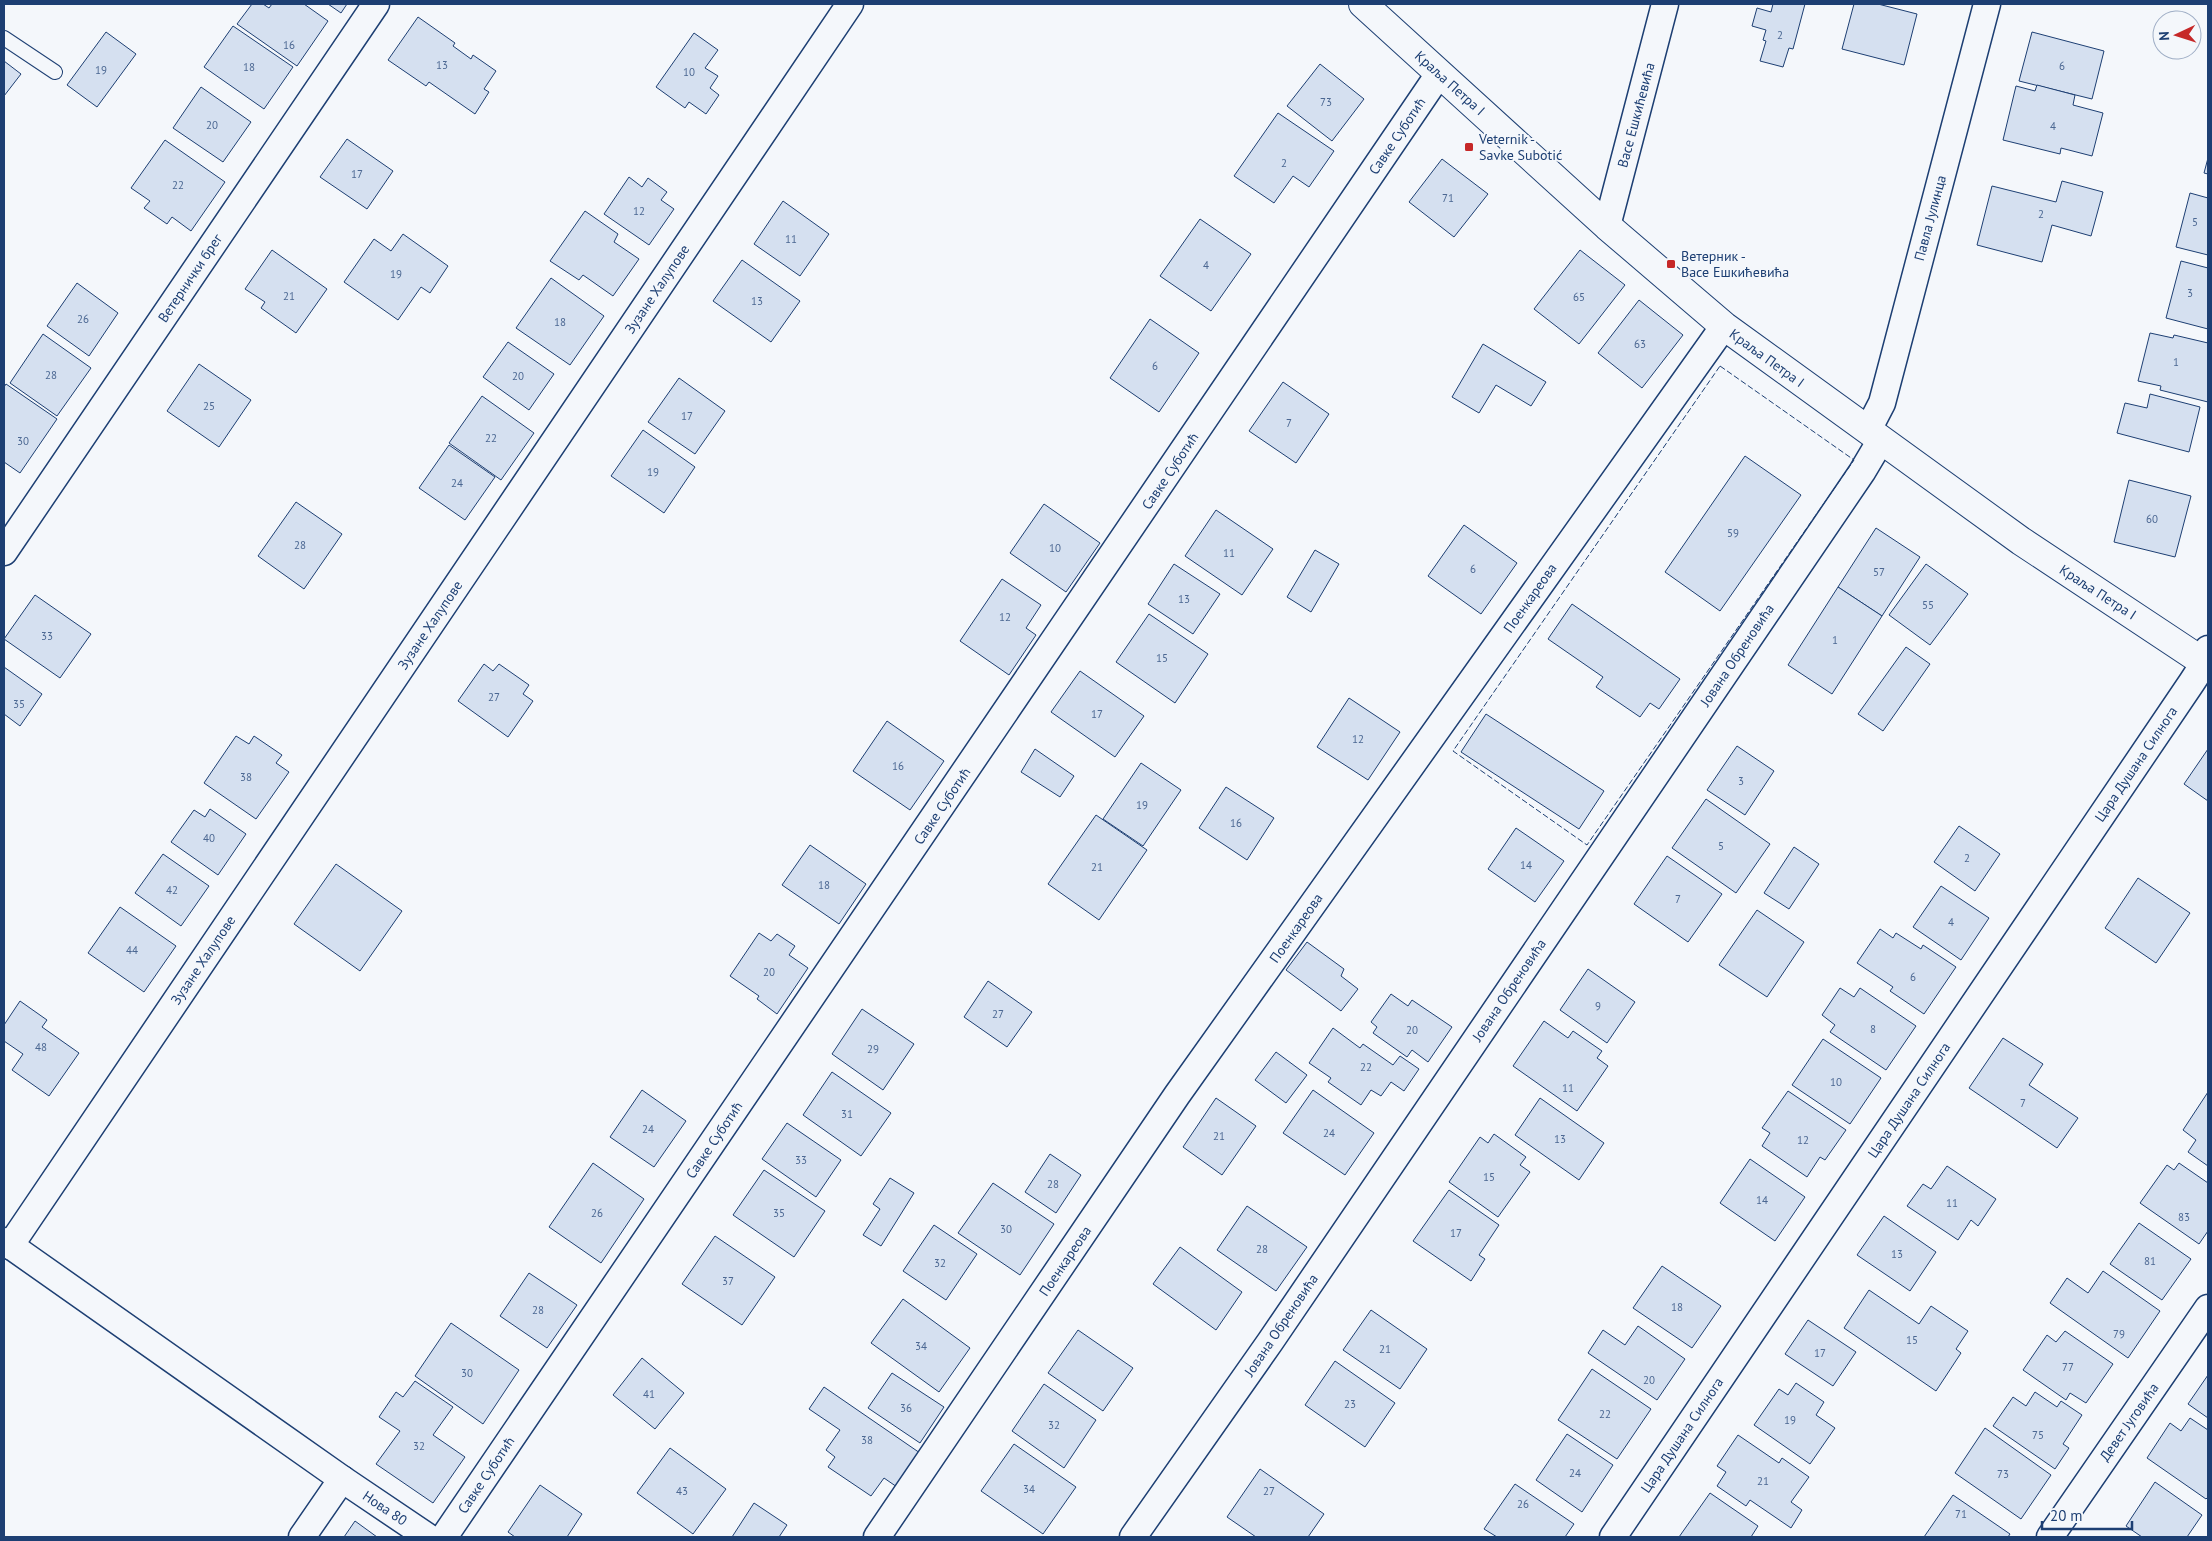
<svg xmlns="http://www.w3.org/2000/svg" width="2212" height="1541" font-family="'PT Sans',sans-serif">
<rect width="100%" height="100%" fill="#f4f7fb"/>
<g fill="#d5e0f0" stroke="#1d3f73">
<polygon points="252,4 263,4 269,8 272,4 304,4 328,21 297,66 237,24"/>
<polygon points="328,4 347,4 341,13"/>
<polygon points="1773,4 1805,4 1793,49 1789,48 1783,67 1760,61 1766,41 1763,40 1766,30 1752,26 1757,8 1771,12"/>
<polygon points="1854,4 1878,4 1917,14 1904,65 1842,49"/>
<polygon points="418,17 455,43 453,46 471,59 473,55 496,71 484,89 489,92 475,114 429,82 426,86 388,60"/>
<polygon points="233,26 293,67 264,109 204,67"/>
<polygon points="106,32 136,54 97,107 67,85"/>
<polygon points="2032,32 2104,51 2092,99 2019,81"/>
<polygon points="694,33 718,50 705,68 718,76 710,88 719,95 706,114 689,102 685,108 656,87"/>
<polygon points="4,61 21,74 4,96"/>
<polygon points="1320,64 1364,99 1332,141 1287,106"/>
<polygon points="2037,85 2075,95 2073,105 2103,113 2092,156 2061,148 2060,154 2003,140 2016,86 2035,91"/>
<polygon points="201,87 251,122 223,162 173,128"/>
<polygon points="1278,113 1334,151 1309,187 1293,176 1274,203 1234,176"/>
<polygon points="347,139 393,171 367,209 320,177"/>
<polygon points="165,140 225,182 191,231 172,217 167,224 144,208 150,201 131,188"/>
<polygon points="2208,158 2208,174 2204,173"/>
<polygon points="1442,159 1488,194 1454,237 1409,202"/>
<polygon points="629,177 642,187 648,178 667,192 661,200 674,209 649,245 604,214"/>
<polygon points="2062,181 2103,192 2091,236 2052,225 2042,262 1977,245 1992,186 2056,202"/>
<polygon points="2190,193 2208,198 2208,255 2176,247"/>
<polygon points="783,201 829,234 800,276 754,244"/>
<polygon points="585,211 618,234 614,242 639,259 613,296 583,275 579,280 550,261"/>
<polygon points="1200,219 1251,254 1211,311 1160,276"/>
<polygon points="403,234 448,266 430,293 421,287 398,320 344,282 374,239 391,251"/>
<polygon points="272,250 327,289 296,333 261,308 265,302 245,289"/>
<polygon points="1580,250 1625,285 1579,344 1534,309"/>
<polygon points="742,260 800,301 771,342 713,301"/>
<polygon points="2181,261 2208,268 2208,329 2166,318"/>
<polygon points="551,278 604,316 570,365 516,328"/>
<polygon points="77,283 118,313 89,356 47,326"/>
<polygon points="1639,300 1683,335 1642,388 1598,353"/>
<polygon points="1150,319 1199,353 1159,412 1110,378"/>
<polygon points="2150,333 2173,338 2174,335 2208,343 2208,402 2160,390 2161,386 2138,381"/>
<polygon points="43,334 91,368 57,416 10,383"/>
<polygon points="508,342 554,374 529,410 483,377"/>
<polygon points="1483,344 1546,382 1531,406 1496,385 1479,413 1452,397"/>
<polygon points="199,364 251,400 219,447 167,411"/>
<polygon points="679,378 725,411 695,454 648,422"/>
<polygon points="1283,382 1329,414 1296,463 1249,431"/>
<polygon points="6,384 57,419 20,473 4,462 4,387"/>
<polygon points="2150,394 2200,407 2189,452 2117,433 2125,403 2147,408"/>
<polygon points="482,396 534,433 501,480 449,443"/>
<polygon points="643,430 695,467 664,513 611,476"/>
<polygon points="449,445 495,477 465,520 419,488"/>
<polygon points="1745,456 1801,495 1720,611 1665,572"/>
<polygon points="2129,480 2191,496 2175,557 2114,542"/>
<polygon points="296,502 342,534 304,589 258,556"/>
<polygon points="1044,504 1100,543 1066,592 1010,553"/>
<polygon points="1216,510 1273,549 1242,595 1185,556"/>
<polygon points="1464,525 1517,563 1481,614 1428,576"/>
<polygon points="1876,528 1920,557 1882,616 1838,587"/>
<polygon points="1315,550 1339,564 1311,612 1287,597"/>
<polygon points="1174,564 1220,594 1193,634 1148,604"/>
<polygon points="1926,564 1968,594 1930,645 1889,615"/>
<polygon points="1002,579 1041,605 1026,628 1036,635 1009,675 960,641"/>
<polygon points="1838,587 1882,616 1832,694 1788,665"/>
<polygon points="35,595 91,634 60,678 4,639"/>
<polygon points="1572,604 1680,679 1659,709 1650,703 1640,717 1596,687 1603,677 1548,639"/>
<polygon points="1149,614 1208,654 1175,703 1116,662"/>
<polygon points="1906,647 1930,664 1883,731 1858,714"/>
<polygon points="484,664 493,671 499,664 529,685 523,694 533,701 508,737 458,701"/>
<polygon points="4,667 42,694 20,726 4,714"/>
<polygon points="1080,671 1144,716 1115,757 1051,712"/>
<polygon points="1349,698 1400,732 1368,780 1317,747"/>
<polygon points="1486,714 1604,791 1579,829 1461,752"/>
<polygon points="887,721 944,761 910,810 853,771"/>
<polygon points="236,736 249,744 254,736 282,755 276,763 289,772 256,819 204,783"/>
<polygon points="1737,746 1774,771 1745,815 1707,790"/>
<polygon points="1035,749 1074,776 1060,797 1021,772"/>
<polygon points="2208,749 2208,801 2184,784"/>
<polygon points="1141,763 1181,790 1143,846 1103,819"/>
<polygon points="1226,787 1274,818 1247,860 1199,828"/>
<polygon points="1706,799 1770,844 1736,893 1672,848"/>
<polygon points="210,809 246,834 218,875 171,842 194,810 205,817"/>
<polygon points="1096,815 1147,850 1099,920 1048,884"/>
<polygon points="1959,826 2000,854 1975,891 1934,862"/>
<polygon points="1516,828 1564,861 1535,902 1488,869"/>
<polygon points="810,845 866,884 839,924 782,885"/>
<polygon points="1794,847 1819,864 1789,909 1764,893"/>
<polygon points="163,854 209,886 181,926 135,893"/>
<polygon points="1667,856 1722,894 1688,942 1634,904"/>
<polygon points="336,864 402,911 360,971 294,924"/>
<polygon points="2138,878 2190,913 2156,963 2105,928"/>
<polygon points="1941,886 1989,918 1961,960 1913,927"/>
<polygon points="120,907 176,946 144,992 88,953"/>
<polygon points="1757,910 1804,942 1767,997 1719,965"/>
<polygon points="1880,929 1893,938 1896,933 1921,949 1923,945 1956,967 1924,1014 1890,991 1893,987 1857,963"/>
<polygon points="759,933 771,941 777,934 795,946 789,955 808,968 777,1014 757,999 759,996 730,976"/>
<polygon points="1307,942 1344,969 1341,976 1358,989 1341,1011 1286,970"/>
<polygon points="1588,969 1635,1002 1607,1043 1560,1010"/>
<polygon points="988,981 1032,1012 1007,1047 964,1017"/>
<polygon points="1840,988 1854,997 1860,988 1916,1026 1886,1070 1830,1032 1835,1025 1822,1015"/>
<polygon points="1391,994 1408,1006 1412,1000 1452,1027 1428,1062 1412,1050 1407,1057 1373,1033 1377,1027 1371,1022"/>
<polygon points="20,1001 47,1020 42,1027 79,1053 49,1096 12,1070 23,1054 4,1041 4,1025"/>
<polygon points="862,1009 914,1044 883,1090 832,1054"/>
<polygon points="1544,1021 1568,1038 1573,1031 1602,1051 1597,1058 1608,1066 1577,1111 1513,1066"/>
<polygon points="1333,1028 1360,1048 1363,1044 1393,1065 1400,1056 1419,1069 1404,1091 1391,1082 1381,1096 1371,1090 1361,1105 1328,1082 1331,1078 1309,1063"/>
<polygon points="2003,1038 2043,1064 2029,1085 2078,1118 2057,1148 1969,1088"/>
<polygon points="1823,1039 1881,1078 1850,1124 1792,1085"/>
<polygon points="1276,1052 1307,1075 1286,1103 1255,1080"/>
<polygon points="832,1072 891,1113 861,1156 803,1115"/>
<polygon points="642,1090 686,1121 654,1167 610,1137"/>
<polygon points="1313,1090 1374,1133 1345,1175 1283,1133"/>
<polygon points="1788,1091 1846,1130 1825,1160 1820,1157 1807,1177 1762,1146 1770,1133 1762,1128"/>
<polygon points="2208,1092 2208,1166 2188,1152 2196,1140 2183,1130"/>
<polygon points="1216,1098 1256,1126 1222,1175 1183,1147"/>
<polygon points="1540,1098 1604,1143 1579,1180 1515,1135"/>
<polygon points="787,1123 841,1160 816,1197 762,1159"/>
<polygon points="1494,1134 1526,1157 1520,1165 1530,1172 1498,1217 1449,1182 1480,1137 1488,1143"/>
<polygon points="1050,1154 1081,1175 1056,1213 1025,1192"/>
<polygon points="1750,1159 1805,1197 1775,1241 1720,1203"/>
<polygon points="593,1163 644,1199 601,1263 549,1227"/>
<polygon points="2179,1163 2208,1183 2208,1231 2199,1244 2140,1203 2167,1165 2174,1170"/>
<polygon points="1947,1166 1996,1199 1978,1226 1971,1220 1958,1240 1907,1206 1923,1184 1931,1189"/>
<polygon points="764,1170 825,1211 794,1257 733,1215"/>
<polygon points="890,1178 914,1193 881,1246 863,1235 880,1209 873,1204"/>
<polygon points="993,1183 1054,1224 1020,1275 958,1233"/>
<polygon points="1449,1190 1499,1225 1479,1255 1485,1259 1471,1281 1413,1241"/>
<polygon points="1247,1206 1307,1247 1276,1291 1217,1250"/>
<polygon points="1884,1216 1936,1252 1910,1291 1857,1255"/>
<polygon points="2139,1223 2191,1259 2162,1300 2110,1264"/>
<polygon points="934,1225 977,1254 946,1300 903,1271"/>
<polygon points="715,1236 775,1277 742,1325 682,1284"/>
<polygon points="1180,1247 1242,1292 1216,1330 1153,1284"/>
<polygon points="1662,1266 1721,1306 1692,1348 1633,1308"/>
<polygon points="2103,1271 2160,1311 2128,1358 2050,1303 2067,1278 2088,1293"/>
<polygon points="529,1273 577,1305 547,1348 500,1316"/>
<polygon points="1869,1290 1919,1324 1931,1306 1968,1331 1956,1349 1961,1353 1936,1391 1844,1328"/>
<polygon points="903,1299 970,1348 939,1392 871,1343"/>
<polygon points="1371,1310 1427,1349 1400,1389 1343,1350"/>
<polygon points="1808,1320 1856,1352 1833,1386 1785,1354"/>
<polygon points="451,1323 519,1370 483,1424 415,1376"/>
<polygon points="1638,1326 1685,1359 1657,1400 1588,1353 1603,1330 1625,1345"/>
<polygon points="1078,1330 1133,1368 1103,1411 1048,1373"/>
<polygon points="2065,1331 2113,1364 2086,1403 2070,1393 2066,1400 2023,1370 2047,1335 2056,1342"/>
<polygon points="642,1358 684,1393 655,1429 613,1395"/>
<polygon points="1335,1361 1395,1403 1365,1447 1305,1405"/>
<polygon points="1592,1369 1651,1409 1617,1459 1558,1420"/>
<polygon points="892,1373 944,1407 920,1443 868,1408"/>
<polygon points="2208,1375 2208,1418 2188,1404"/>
<polygon points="415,1381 453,1407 433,1435 465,1457 433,1503 376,1464 400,1431 379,1417 396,1392 403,1397"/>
<polygon points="1796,1383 1824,1402 1816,1415 1835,1428 1810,1464 1754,1425 1779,1389 1788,1395"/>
<polygon points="1044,1384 1096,1420 1064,1468 1012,1431"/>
<polygon points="824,1387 920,1453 897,1487 884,1478 871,1496 828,1467 835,1457 826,1450 840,1430 809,1409"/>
<polygon points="2035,1392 2057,1407 2061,1401 2082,1415 2063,1444 2069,1448 2055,1469 1993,1426 2013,1397 2026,1406"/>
<polygon points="2190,1418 2208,1430 2208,1497 2206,1499 2147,1458 2170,1423 2181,1431"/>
<polygon points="1985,1428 2051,1475 2021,1519 1955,1473"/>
<polygon points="1567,1434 1613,1465 1582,1512 1536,1480"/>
<polygon points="1738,1435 1779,1463 1782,1458 1809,1477 1791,1502 1802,1510 1791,1528 1750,1500 1746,1506 1717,1486 1726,1472 1717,1466"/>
<polygon points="1014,1444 1076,1487 1043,1534 981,1491"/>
<polygon points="670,1448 726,1489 693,1534 637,1493"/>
<polygon points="1260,1469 1324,1514 1308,1537 1256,1537 1227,1517"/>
<polygon points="2155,1482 2202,1515 2187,1537 2142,1537 2126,1526"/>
<polygon points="1515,1484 1574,1524 1565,1537 1497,1537 1484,1529"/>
<polygon points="540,1485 582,1514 567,1537 515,1537 508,1532"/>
<polygon points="1710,1493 1758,1526 1751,1537 1679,1537"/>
<polygon points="1953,1495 2010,1534 2008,1537 1924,1537"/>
<polygon points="754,1503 787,1525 779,1537 732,1537"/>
<polygon points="355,1521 377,1537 344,1537"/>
</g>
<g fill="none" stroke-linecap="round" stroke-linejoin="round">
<defs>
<polyline id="lane" points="4,38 55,72"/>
<g id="street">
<polyline points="1607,226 1665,4"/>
<polyline points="1868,430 1882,403 1987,4"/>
<polyline points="4,552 376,4"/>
<polyline points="4,1241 342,1479 428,1537"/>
<polyline points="10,1246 850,4"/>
<polyline points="302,1537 342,1479"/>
<polyline points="444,1537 1439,74"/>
<polyline points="877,1537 1177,1095 1724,326"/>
<polyline points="1133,1537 1270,1342 1862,472 1881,440"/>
<polyline points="1613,1537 2192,682 2205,662 2208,649"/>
<polyline points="2050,1537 2208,1308"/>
</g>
<polyline id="secondary" points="1363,4 1607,226 1724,326 2021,541 2208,665"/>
</defs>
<use href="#lane" stroke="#1d3f73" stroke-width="16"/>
<use href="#street" stroke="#1d3f73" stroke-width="29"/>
<use href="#secondary" stroke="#1d3f73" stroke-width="30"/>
<use href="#lane" stroke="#f4f7fb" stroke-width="14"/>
<use href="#street" stroke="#f4f7fb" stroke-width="26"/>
<use href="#secondary" stroke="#f4f7fb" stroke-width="28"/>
<polygon stroke="#1d3f73" stroke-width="1" stroke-dasharray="6 2.5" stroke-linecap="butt" points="1720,366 1854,460 1587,845 1453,751"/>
</g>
<g fill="#c62828" stroke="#f4f7fb" stroke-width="2">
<rect x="1464" y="142" width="10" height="10" rx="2.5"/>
<rect x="1666" y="259" width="10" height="10" rx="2.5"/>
</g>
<g text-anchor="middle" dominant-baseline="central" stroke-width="4" stroke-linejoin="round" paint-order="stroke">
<g font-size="11" fill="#4b6792">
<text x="1780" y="35">2</text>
<text x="289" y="45">16</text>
<text x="442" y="65">13</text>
<text x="2062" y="66">6</text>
<text x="249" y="67">18</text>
<text x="101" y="70">19</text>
<text x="689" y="72">10</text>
<text x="1326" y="102">73</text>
<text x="212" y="125">20</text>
<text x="2053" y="126">4</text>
<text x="1284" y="163">2</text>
<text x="357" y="174">17</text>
<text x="178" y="185">22</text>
<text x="1448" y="198">71</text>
<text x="639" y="211">12</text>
<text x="2041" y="214">2</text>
<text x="2195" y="222">5</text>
<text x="791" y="239">11</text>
<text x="1206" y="265">4</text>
<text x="396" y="274">19</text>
<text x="2190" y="293">3</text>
<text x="289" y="296">21</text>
<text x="1579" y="297">65</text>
<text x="757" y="301">13</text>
<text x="83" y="319">26</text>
<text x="560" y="322">18</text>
<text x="1640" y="344">63</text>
<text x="2176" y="362">1</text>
<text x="1155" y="366">6</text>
<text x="51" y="375">28</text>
<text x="518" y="376">20</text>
<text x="209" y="406">25</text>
<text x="687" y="416">17</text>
<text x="1289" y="423">7</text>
<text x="491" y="438">22</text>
<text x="23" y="441">30</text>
<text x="653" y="472">19</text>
<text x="457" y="483">24</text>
<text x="2152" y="519">60</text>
<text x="1733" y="533">59</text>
<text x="300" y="545">28</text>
<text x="1055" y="548">10</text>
<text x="1229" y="553">11</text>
<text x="1473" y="569">6</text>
<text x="1879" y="572">57</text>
<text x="1184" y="599">13</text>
<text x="1928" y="605">55</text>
<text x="1005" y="617">12</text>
<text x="47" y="636">33</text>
<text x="1835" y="640">1</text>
<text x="1162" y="658">15</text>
<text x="494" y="697">27</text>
<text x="19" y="704">35</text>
<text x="1097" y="714">17</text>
<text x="1358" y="739">12</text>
<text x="898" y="766">16</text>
<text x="246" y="777">38</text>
<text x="1741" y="781">3</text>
<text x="1142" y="805">19</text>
<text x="1236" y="823">16</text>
<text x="209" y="838">40</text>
<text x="1721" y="846">5</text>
<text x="1967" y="858">2</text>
<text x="1526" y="865">14</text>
<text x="1097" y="867">21</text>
<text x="824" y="885">18</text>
<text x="172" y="890">42</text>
<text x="1678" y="899">7</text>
<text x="1951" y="922">4</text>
<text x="132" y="950">44</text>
<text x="769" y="972">20</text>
<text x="1913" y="977">6</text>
<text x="1598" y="1006">9</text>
<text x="998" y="1014">27</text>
<text x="1873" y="1029">8</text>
<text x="1412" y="1030">20</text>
<text x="41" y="1047">48</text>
<text x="873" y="1049">29</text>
<text x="1366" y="1067">22</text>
<text x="1836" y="1082">10</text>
<text x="1568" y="1088">11</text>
<text x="2023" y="1103">7</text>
<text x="847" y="1114">31</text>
<text x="648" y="1129">24</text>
<text x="1329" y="1133">24</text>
<text x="1219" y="1136">21</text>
<text x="1560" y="1139">13</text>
<text x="1803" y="1140">12</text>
<text x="801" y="1160">33</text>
<text x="1489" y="1177">15</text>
<text x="1053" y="1184">28</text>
<text x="1762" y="1200">14</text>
<text x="1952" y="1203">11</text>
<text x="597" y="1213">26</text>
<text x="779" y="1213">35</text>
<text x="2184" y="1217">83</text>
<text x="1006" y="1229">30</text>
<text x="1456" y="1233">17</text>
<text x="1262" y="1249">28</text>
<text x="1897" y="1254">13</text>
<text x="2150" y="1261">81</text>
<text x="940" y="1263">32</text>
<text x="728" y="1281">37</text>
<text x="1677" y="1307">18</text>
<text x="538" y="1310">28</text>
<text x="2119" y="1334">79</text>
<text x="1912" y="1340">15</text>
<text x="921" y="1346">34</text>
<text x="1385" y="1349">21</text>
<text x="1820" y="1353">17</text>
<text x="2068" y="1367">77</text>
<text x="467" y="1373">30</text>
<text x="1649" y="1380">20</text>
<text x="649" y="1394">41</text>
<text x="1350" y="1404">23</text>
<text x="906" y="1408">36</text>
<text x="1605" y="1414">22</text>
<text x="1790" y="1420">19</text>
<text x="1054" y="1425">32</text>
<text x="2038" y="1435">75</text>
<text x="867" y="1440">38</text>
<text x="419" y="1446">32</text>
<text x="1575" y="1473">24</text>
<text x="2003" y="1474">73</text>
<text x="1763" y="1481">21</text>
<text x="1029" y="1489">34</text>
<text x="682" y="1491">43</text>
<text x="1269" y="1491">27</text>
<text x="1523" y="1504">26</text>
<text x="1961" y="1514">71</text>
</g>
<g font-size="14" fill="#1d3f73" stroke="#f4f7fb">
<text transform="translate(1450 83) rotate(42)">Краља Петра I</text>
<text transform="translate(1636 115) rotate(-75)">Васе Ешкићевића</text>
<text transform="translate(1397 136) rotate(-56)">Савке Суботић</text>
<text transform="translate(1930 218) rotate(-75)">Павла Јулинца</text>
<text transform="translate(190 278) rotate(-56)">Ветернички брег</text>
<text transform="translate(657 289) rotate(-56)">Зузане Халупове</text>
<text transform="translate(1767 358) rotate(36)">Краља Петра I</text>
<text transform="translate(1170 471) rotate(-56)">Савке Суботић</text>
<text transform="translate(2098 592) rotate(33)">Краља Петра I</text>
<text transform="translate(1530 598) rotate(-55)">Поенкареова</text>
<text transform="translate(430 625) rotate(-56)">Зузане Халупове</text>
<text transform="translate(1737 655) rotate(-56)">Јована Обреновића</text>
<text transform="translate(2136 764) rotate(-56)">Цара Душана Силнога</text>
<text transform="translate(942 806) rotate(-56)">Савке Суботић</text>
<text transform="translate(1296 928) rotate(-55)">Поенкареова</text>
<text transform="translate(203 960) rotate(-56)">Зузане Халупове</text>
<text transform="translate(1509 990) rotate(-56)">Јована Обреновића</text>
<text transform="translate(1909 1100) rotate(-56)">Цара Душана Силнога</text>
<text transform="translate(714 1140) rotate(-56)">Савке Суботић</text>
<text transform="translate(1065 1261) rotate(-56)">Поенкареова</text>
<text transform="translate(1281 1325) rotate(-56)">Јована Обреновића</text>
<text transform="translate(2129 1422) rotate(-55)">Девет Југовића</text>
<text transform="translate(1682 1435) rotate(-56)">Цара Душана Силнога</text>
<text transform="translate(486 1475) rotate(-56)">Савке Суботић</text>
<text transform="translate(385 1508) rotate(34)">Нова 80</text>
</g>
<g font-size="14" fill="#1d3f73" stroke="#f4f7fb" text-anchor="start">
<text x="1479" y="139">Veternik -<tspan x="1479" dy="16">Savke Subotić</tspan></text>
<text x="1681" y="256">Ветерник -<tspan x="1681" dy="16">Васе Ешкићевића</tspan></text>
</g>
</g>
<rect width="2212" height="1541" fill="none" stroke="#1d3f73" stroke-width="10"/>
<g transform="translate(2177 35) rotate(266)"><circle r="24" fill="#f4f7fb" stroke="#9eadc5"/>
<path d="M0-4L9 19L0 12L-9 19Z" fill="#c62828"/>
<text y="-8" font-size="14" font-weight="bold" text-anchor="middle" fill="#1d3f73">N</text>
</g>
<path d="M2042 1521v8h90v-8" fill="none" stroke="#1d3f73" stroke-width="2.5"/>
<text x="2050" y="1521" font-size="15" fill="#1d3f73" stroke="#f4f7fb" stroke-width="4" paint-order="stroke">20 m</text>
</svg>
